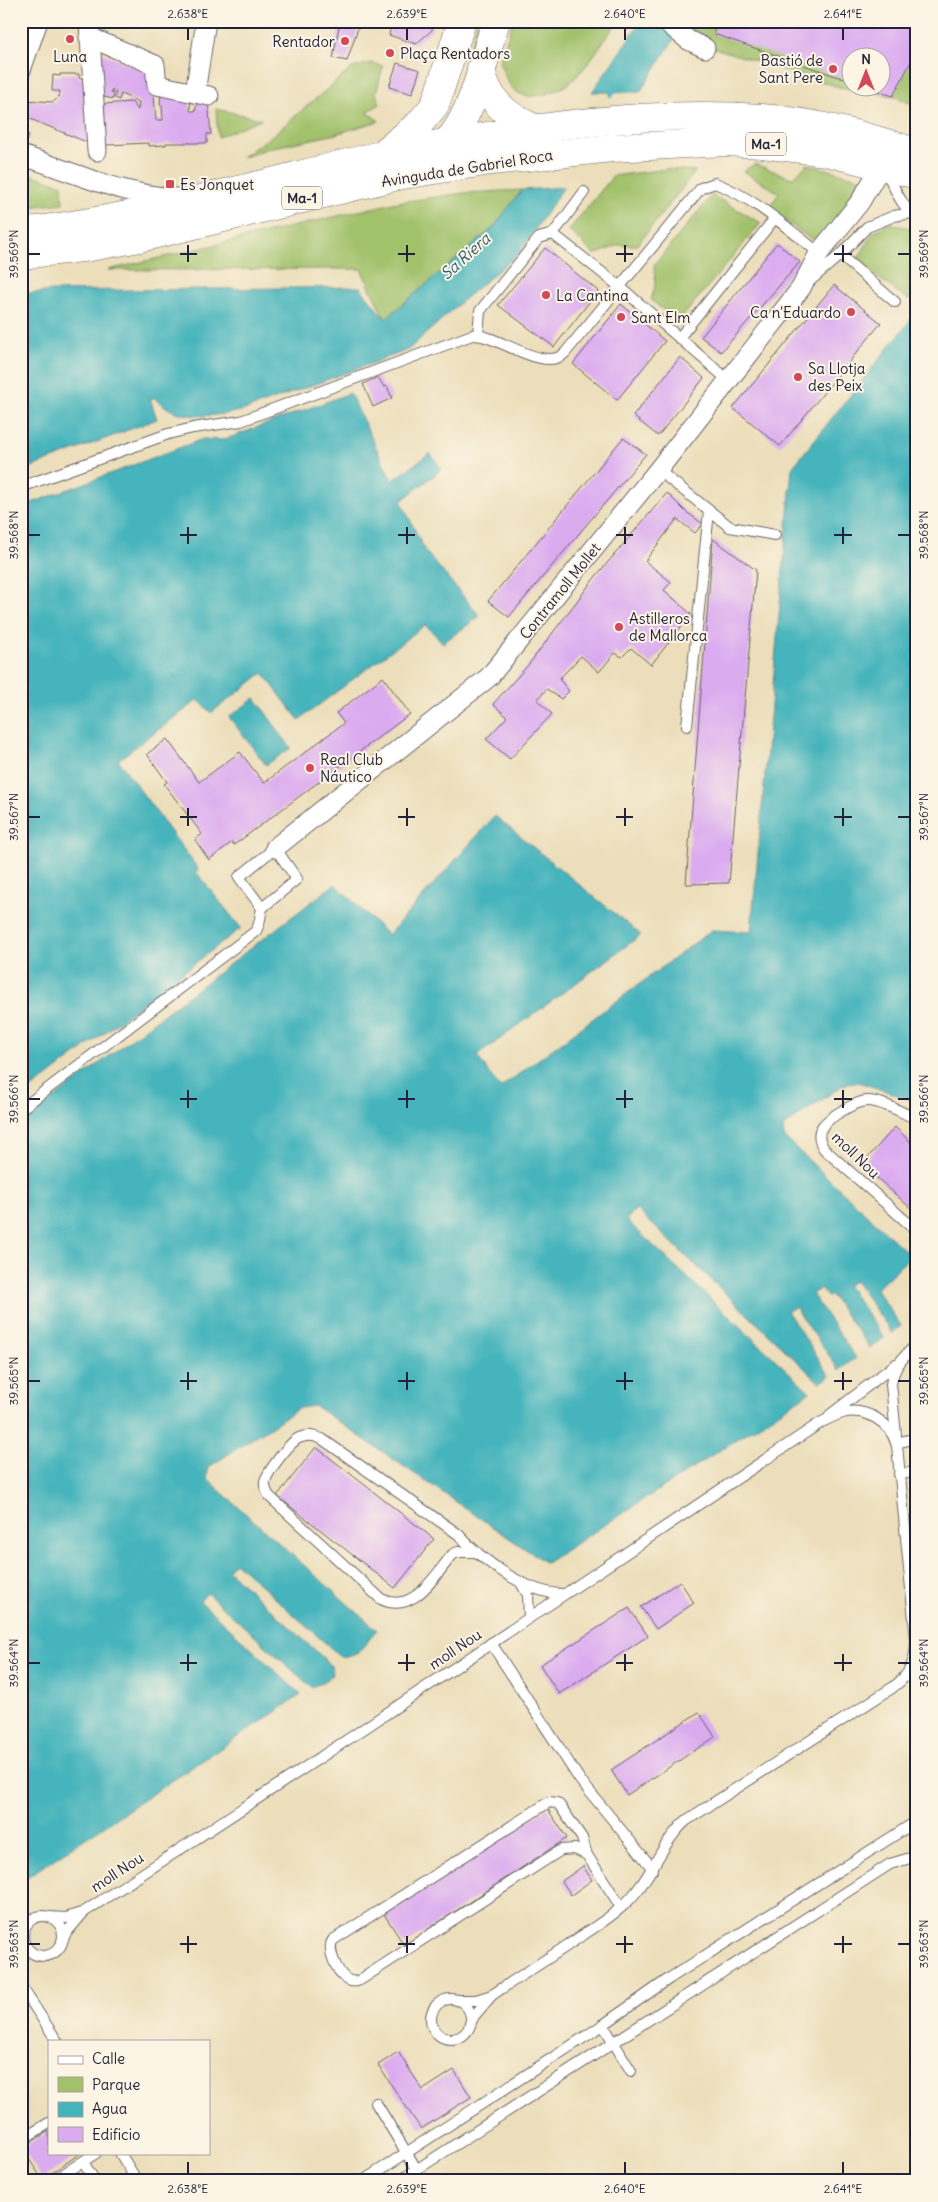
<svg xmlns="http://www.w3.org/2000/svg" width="938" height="2202" font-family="Delius,sans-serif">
<rect width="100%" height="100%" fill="#fcf5e5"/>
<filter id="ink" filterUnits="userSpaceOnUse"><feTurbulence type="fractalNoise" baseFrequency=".02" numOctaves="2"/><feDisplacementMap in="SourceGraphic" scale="10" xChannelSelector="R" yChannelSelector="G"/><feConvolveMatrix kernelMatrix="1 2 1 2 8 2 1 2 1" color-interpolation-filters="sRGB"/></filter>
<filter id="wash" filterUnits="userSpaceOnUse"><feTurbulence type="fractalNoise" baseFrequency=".0096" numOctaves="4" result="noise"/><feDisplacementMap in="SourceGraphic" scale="20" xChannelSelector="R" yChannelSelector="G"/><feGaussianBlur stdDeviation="1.12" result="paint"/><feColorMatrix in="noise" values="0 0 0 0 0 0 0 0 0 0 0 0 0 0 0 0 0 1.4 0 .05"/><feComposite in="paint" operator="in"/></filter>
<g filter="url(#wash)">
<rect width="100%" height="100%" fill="#ecdeba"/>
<g fill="#a1c16a" stroke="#627252" fill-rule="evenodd">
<polygon points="478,21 488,21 466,92 456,93"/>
<path d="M513 21H618C604 39 592 61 576 77 565 90 532 103 517 92 507 86 504 72 499 62Z"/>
<path d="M695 21H917V51L915 54 917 55V106L893 96 839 87 714 48 691 33 692 24ZM850 58H880V88H850Z"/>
<polygon points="371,63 383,66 376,94 380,104 367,112 379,121 332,135 269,148 241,158 274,134 352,68"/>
<polygon points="216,109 261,119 218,137"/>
<polygon points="755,164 792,178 808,164 865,180 826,237 810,239 769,208 779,193 743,171"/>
<polygon points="667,169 696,171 637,245 619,245 594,255 569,230 613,176"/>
<polygon points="21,171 62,185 63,203 21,208"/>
<polygon points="522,190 492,229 385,319 361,269 108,270 393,203 463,193"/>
<polygon points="712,195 761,223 678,322 651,300 655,285 654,265"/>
<polygon points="889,223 917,230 917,289 909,300 856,262 873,233"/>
</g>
<g fill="#44b4bc" stroke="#336b7c">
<polygon points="641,21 686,21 640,92 592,92"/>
<path d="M564 187 519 253 462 301 408 350 245 410C223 415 192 420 171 410 165 407 160 402 155 398H150L157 419 21 471V294L54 291 360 287 385 319 492 229 522 190Z"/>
<polygon points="917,312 917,1102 859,1082 843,1085 783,1127 784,1137 911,1256 876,1289 901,1326 892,1333 855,1281 847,1285 884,1338 870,1348 831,1295 827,1297 821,1288 812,1294 856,1358 839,1370 795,1307 787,1311 830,1376 820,1383 636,1209 626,1220 810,1392 546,1563 315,1406 299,1408 209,1467 207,1476 209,1481 377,1630 357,1654 341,1657 235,1562 228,1570 331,1665 332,1676 312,1688 207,1593 200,1601 301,1695 21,1881 21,1123 335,884 388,935 495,816 641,935 477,1056 500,1088 712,930 751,932 792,468"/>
<polygon points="350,393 392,481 430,453 442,469 401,501 425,551 480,616 443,643 425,625 299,720 263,673 211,713 198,700 118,760 198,869 196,872 241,928 21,1097 21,507 203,439 223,440"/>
<polygon points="255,698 291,748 266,765 229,717"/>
</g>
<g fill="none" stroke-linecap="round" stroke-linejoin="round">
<polyline stroke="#44b4bc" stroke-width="5" points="611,95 617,87"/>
</g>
<g id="blocks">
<g fill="#dbabf0">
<polygon points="340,21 360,22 347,61 333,58"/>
<polygon points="392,21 433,21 432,30 416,44 389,35"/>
<polygon points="715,21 917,21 917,55 915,54 893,96 869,88 880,88 880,58 850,58 850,81 714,34"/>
<polygon points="96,51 152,73 156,120 163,120 162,105 160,105 161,91 191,95 190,111 195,111 199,98 208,101 211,134 207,134 207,143 166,143 166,145 149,146 149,143 106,145 101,104 132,102 138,110 139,102 121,94 119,100 115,98 116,92 112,89 111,92 114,93 113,99 100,96"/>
<polygon points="397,63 420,70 412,94 389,87"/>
<polygon points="60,74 79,74 79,78 89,78 93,141 84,141 23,116 26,100 53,102 58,98 60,91 52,91 53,75 60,76"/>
<polygon points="21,132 29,135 24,147 21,147"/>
<polygon points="777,243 800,262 721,352 701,337"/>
<polygon points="545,248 598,291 554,347 498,305"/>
<polygon points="834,285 881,323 780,446 733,408"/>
<polygon points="621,304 665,341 617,400 573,364"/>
<polygon points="680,357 704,378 658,436 633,416"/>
<polygon points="378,377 384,387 387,386 392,398 373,407 363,384"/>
<polygon points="623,438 646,454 509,617 488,601"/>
<polygon points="667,493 685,511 703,524 695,533 677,519 645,561 671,582 664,590 691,614 651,665 631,648 622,657 615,653 599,672 581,656 559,679 569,691 561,699 547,689 537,700 552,714 510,759 486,739 507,717 493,704 529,664 596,576"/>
<polygon points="713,539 756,570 729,883 686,884"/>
<polygon points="383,677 410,714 234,845 232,842 209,860 195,840 202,834 164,784 167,782 147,754 167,739 199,782 240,752 264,783 344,723 336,713"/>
<polygon points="895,1127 917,1148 917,1214 862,1164"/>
<polygon points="316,1447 434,1539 395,1588 277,1496"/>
<polygon points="680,1581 694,1603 656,1629 641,1607"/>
<polygon points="629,1608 648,1636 559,1694 540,1665"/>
<polygon points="699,1712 715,1737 627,1795 611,1770"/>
<polygon points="547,1808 567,1838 404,1945 384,1914"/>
<polygon points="583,1866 592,1880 571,1895 562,1881"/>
<polygon points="398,2052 423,2090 454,2070 471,2097 421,2129 378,2065"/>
<polygon points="49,2131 49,2153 81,2153 42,2179 22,2148"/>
</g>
</g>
</g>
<g filter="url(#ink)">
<use href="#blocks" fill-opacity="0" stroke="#696467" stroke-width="1"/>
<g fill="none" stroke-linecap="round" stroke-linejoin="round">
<defs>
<g id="lane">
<path d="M887 173C894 186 902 209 916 216"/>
<polyline points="584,192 553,234 619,286 728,380"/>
<polyline points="840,255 895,302"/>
<polyline points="810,281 840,255 867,227 894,216 912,213"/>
<polyline points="478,335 480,311 539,238 553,234"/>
<polyline points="679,338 775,218"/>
<polyline points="658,470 730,527 775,535"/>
<path d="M21 487 168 434 193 428 241 421 472 335C496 333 544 374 565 353L701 188 715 183C754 198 786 227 819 253"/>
<polyline points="687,726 709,511"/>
<polygon points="275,848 297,879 262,908 239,877"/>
<polyline points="21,1109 256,931 259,924 262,908"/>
<path d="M917 1119C902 1113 885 1102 869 1101 857 1100 829 1117 822 1127 817 1134 820 1143 824 1149L917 1231"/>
<polyline points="830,1415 896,1364"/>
<polyline points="896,1443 917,1438"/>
<polyline points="899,1474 917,1472"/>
<path d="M477 1552H458L453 1554C434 1576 414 1615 381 1599L269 1496C266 1491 264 1487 265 1481 268 1471 290 1442 299 1438 308 1434 314 1436 322 1439L458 1534C481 1560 528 1594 563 1594"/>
<polyline points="521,1583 528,1595 529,1618"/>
<polyline points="491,1643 580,1780 653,1869"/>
<path d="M587 1855 575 1849 561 1850 360 1980C356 1982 352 1982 348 1980 338 1975 326 1949 333 1940L549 1802 557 1803 560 1806 582 1838 587 1855 621 1907"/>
<circle cx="43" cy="1936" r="20"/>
<path d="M49 1917 66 1918 84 1912 350 1738 820 1423C828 1419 837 1414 846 1412 867 1409 890 1422 896 1443"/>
<polyline points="62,1941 66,1933 83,1913"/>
<polyline points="21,1986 57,2041"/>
<circle cx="451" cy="2019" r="20"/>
<path d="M457 2000H476L492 1995C517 1978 543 1962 568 1945 588 1931 610 1919 627 1902 652 1878 661 1842 687 1820L892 1688C910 1675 916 1662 916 1640L891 1384C894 1365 904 1357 917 1344"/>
<polyline points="470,2024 474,2016 491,1996"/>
<polyline points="603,2025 631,2071"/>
<polyline points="376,2103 417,2170"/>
<polyline points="21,2140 49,2123"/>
<polyline points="120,2153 137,2181"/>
<polyline points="83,2162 95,2181"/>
<polyline points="53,2181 96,2153"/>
<polyline points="363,2181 603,2025 670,1978 917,1821"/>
<polyline points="399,2181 890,1864 917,1856"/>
</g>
<g id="street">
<polyline points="89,21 97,151"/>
<polyline points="665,21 688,40 705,48"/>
<polyline points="89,37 155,65 157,85 209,96"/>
<polyline points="21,70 38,21"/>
<polyline points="195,93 206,21"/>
<path d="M21 155C73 172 121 195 176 198"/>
<polyline points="275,848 489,677 658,470 801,288 819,253 860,202 882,165 880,157"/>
</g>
<g id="secondary">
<path d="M481 68C487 101 507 117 537 129"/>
<path d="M435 154C474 122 481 67 496 21"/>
<polyline points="381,155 419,124 435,105 462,21"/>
</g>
<g id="highway">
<path d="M398 151C518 130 640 109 762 118 814 122 868 136 917 153"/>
<path d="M21 232C144 218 262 183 381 155"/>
<polyline points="21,255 90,247 140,238 403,175 491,161 612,148 725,142 762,144 826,152 917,175"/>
</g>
</defs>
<use href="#lane" stroke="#696467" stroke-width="12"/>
<use href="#street" stroke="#696467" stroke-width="21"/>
<use href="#secondary" stroke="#696467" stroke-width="29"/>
<use href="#highway" stroke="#696467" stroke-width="29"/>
<use href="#lane" stroke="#fff" stroke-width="10"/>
<use href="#street" stroke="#fff" stroke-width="19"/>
<use href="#secondary" stroke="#fff" stroke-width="28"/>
<use href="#highway" stroke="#fff" stroke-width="28"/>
</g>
</g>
<path fill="none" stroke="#22223b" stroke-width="2" d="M188 28V40M407 28V40M625 28V40M843 28V40M188 245V262M407 245V262M625 245V262M843 245V262M28 254H40M180 254H197M398 254H415M616 254H633M834 254H852M898 254H910M188 527V544M407 527V544M625 527V544M843 527V544M28 535H40M180 535H197M398 535H415M616 535H633M834 535H852M898 535H910M188 808V826M407 808V826M625 808V826M843 808V826M28 817H40M180 817H197M398 817H415M616 817H633M834 817H852M898 817H910M188 1090V1108M407 1090V1108M625 1090V1108M843 1090V1108M28 1099H40M180 1099H197M398 1099H415M616 1099H633M834 1099H852M898 1099H910M188 1372V1390M407 1372V1390M625 1372V1390M843 1372V1390M28 1381H40M180 1381H197M398 1381H415M616 1381H633M834 1381H852M898 1381H910M188 1654V1671M407 1654V1671M625 1654V1671M843 1654V1671M28 1663H40M180 1663H197M398 1663H415M616 1663H633M834 1663H852M898 1663H910M188 1936V1953M407 1936V1953M625 1936V1953M843 1936V1953M28 1944H40M180 1944H197M398 1944H415M616 1944H633M834 1944H852M898 1944H910M188 2162V2174M407 2162V2174M625 2162V2174M843 2162V2174"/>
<g fill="#d1495b" stroke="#fcf5e5" stroke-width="2">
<circle cx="70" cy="39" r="5"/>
<circle cx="345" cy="41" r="5"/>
<circle cx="390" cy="53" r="5"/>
<circle cx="833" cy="69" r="5"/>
<rect x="165" y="179" width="10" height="10" rx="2.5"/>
<circle cx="546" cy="295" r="5"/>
<circle cx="851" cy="312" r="5"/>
<circle cx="621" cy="317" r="5"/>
<circle cx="798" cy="377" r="5"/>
<circle cx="619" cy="627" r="5"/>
<circle cx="310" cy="768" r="5"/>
</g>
<g text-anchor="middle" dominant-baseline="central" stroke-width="4" stroke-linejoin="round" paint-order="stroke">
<g fill="#fcf5e5" stroke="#63616e" stroke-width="1">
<rect x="746" y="132.5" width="40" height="23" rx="4"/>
<rect x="282" y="186.5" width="40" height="23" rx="4"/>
</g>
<g font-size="14" font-weight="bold" fill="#22223b">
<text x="766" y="144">Ma-1</text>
<text x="302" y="198">Ma-1</text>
</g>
<g font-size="15" fill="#22223b" stroke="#fcf5e5" text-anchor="start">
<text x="335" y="41" text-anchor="end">Rentador</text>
<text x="400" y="53">Plaça Rentadors</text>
<text x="70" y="56" text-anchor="middle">Luna</text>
<text x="823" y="60" text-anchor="end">Bastió de<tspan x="823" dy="17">Sant Pere</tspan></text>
<text x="180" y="184">Es Jonquet</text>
<text x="556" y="295">La Cantina</text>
<text x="841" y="312" text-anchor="end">Ca n'Eduardo</text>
<text x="631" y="317">Sant Elm</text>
<text x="808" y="368">Sa Llotja<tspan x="808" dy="17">des Peix</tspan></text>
<text x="629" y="618">Astilleros<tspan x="629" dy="17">de Mallorca</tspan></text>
<text x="320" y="759">Real Club<tspan x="320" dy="17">Náutico</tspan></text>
</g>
<g font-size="15" fill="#22223b" stroke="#fcf5e5">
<text transform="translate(467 168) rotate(-9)">Avinguda de Gabriel Roca</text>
<text transform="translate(560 591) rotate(-51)">Contramoll Mollet</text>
<text transform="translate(856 1155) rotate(44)">moll Nou</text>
<text transform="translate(455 1649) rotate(-34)">moll Nou</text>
<text transform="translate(117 1872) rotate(-33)">moll Nou</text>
</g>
<g font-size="16" font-style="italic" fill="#305c6f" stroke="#fcf5e5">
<text transform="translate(465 256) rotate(-42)">Sa Riera</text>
</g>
</g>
<rect width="938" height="2202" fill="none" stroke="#fcf5e5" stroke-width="55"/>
<rect x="48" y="2040" width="162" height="115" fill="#fcf5e5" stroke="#a5a1a1"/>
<rect x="58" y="2056" width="25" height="8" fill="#ffffff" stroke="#a5a1a1"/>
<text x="92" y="2064" font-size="15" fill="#22223b">Calle</text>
<rect x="58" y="2077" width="25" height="15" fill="#a1c16a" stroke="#a5a1a1"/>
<text x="92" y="2090" font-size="15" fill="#22223b">Parque</text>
<rect x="58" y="2102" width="25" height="15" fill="#44b4bc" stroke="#a5a1a1"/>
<text x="92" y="2114" font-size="15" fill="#22223b">Agua</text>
<rect x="58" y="2127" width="25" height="15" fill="#dbabf0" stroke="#a5a1a1"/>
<text x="92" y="2140" font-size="15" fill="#22223b">Edificio</text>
<g transform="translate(866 72)"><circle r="24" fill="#fcf5e5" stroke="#a5a1a1"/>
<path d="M0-4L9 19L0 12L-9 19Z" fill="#d1495b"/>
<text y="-8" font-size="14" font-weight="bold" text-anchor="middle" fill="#22223b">N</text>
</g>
<rect x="28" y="28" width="882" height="2146" fill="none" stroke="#22223b" stroke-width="2"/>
<g font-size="12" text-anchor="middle" fill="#22223b">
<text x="188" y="18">2.638°E</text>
<text x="407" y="18">2.639°E</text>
<text x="625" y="18">2.640°E</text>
<text x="843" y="18">2.641°E</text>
<text transform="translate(14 254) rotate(-90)" y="4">39.569°N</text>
<text transform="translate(924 254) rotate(-90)" y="4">39.569°N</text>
<text transform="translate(14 535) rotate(-90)" y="4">39.568°N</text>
<text transform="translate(924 535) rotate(-90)" y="4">39.568°N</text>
<text transform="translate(14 817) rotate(-90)" y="4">39.567°N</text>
<text transform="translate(924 817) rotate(-90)" y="4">39.567°N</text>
<text transform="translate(14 1099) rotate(-90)" y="4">39.566°N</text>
<text transform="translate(924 1099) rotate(-90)" y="4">39.566°N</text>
<text transform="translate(14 1381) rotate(-90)" y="4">39.565°N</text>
<text transform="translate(924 1381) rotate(-90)" y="4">39.565°N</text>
<text transform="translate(14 1663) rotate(-90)" y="4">39.564°N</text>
<text transform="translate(924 1663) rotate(-90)" y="4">39.564°N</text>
<text transform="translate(14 1944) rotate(-90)" y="4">39.563°N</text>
<text transform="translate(924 1944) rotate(-90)" y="4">39.563°N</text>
<text x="188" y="2193">2.638°E</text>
<text x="407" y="2193">2.639°E</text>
<text x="625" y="2193">2.640°E</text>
<text x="843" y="2193">2.641°E</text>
</g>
</svg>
